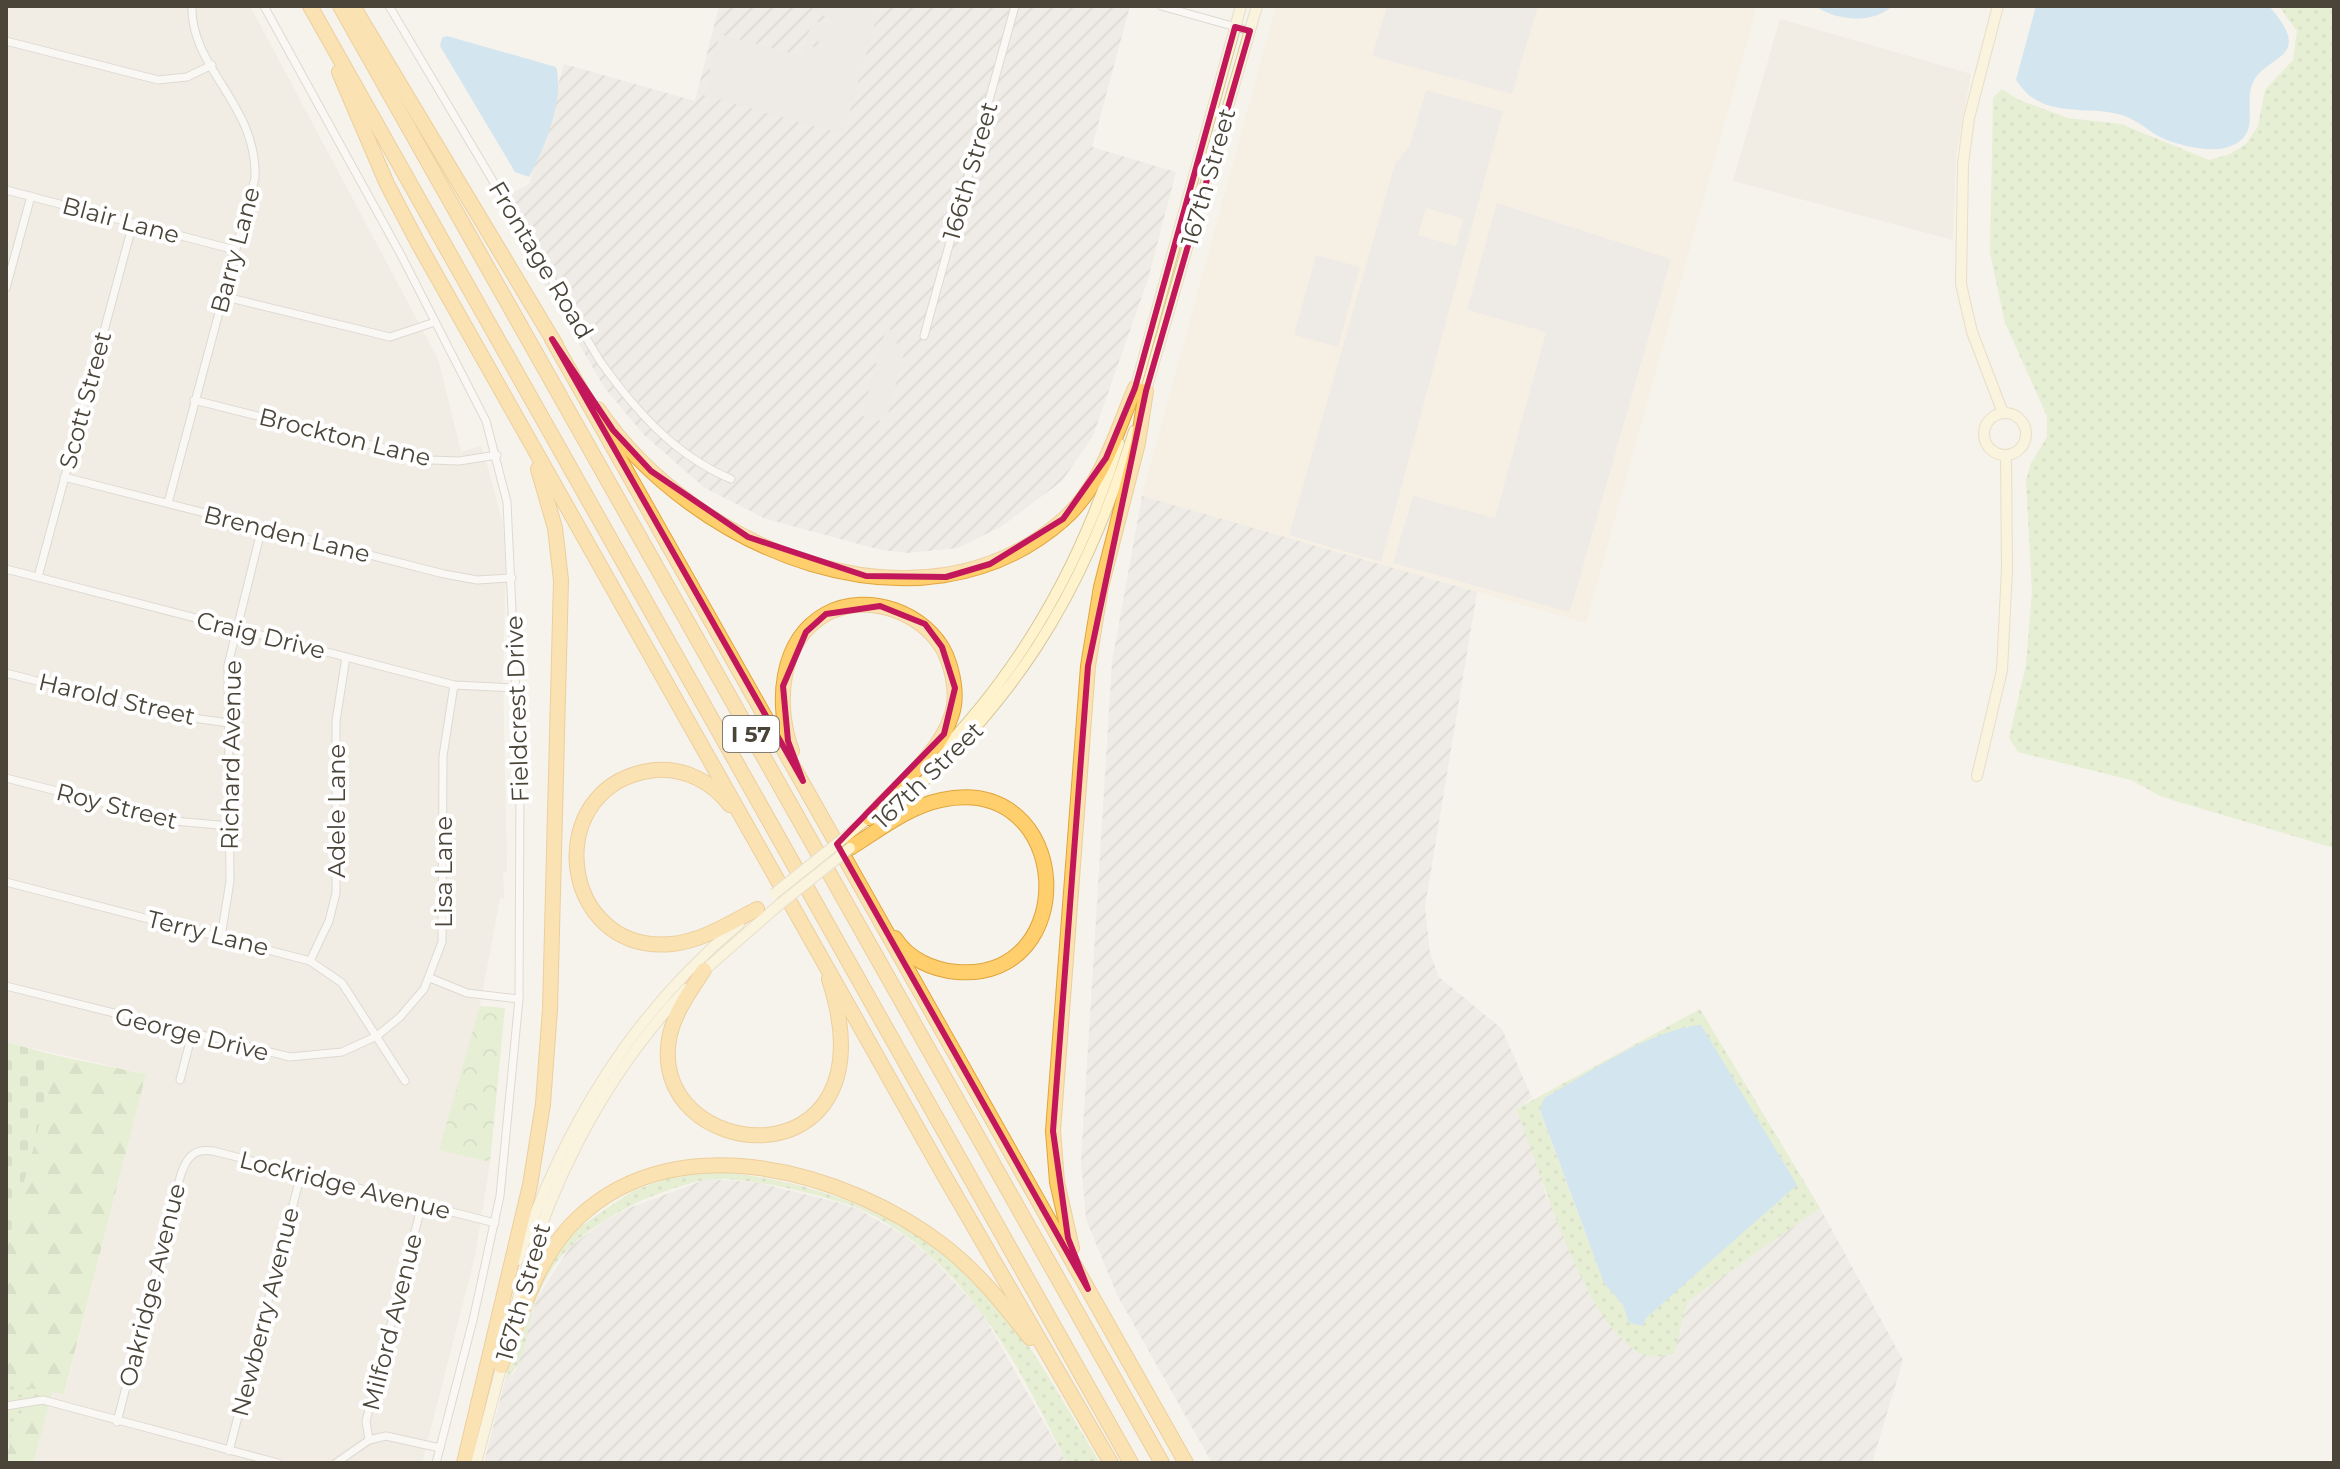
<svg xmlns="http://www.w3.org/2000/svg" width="2340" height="1469" font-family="Montserrat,sans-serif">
<defs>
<pattern id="industrial-furrows" width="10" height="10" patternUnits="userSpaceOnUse" patternTransform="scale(2)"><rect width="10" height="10" fill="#e6e2dd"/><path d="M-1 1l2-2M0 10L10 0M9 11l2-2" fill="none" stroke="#c7c3be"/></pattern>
<pattern id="grass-dots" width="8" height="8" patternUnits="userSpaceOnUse" patternTransform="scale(2)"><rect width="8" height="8" fill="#d2eab5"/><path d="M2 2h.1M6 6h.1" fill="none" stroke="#b6ca9c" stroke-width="1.8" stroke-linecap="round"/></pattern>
<pattern id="forest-firs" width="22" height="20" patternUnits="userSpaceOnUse" patternTransform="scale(2)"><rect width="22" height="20" fill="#d2eab5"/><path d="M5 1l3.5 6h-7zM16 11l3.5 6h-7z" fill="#b6ca9c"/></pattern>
<pattern id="cemetery-stones" width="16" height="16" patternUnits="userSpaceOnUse" patternTransform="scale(2)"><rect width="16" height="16" fill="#d2eab5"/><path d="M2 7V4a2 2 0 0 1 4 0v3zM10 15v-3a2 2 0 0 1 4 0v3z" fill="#b6ca9c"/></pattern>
<pattern id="park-crowns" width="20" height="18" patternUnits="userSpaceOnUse" patternTransform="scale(2)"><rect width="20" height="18" fill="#d2eab5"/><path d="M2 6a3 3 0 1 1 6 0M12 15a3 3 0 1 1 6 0" fill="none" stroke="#b6ca9c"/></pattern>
</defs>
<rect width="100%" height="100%" fill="#f6f3ec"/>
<g fill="#eae5da">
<polygon points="6,6 250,6 438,359 461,452 481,446 488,468 503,524 506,561 503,678 507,872 503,873 504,898 500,898 478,1016 440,1150 490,1162 475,1256 422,1463 34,1462 52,1391 65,1393 146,1074 6,1042"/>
<polygon points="1780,19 1971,74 1956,156 1953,240 1733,181"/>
</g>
<polygon fill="#f7ead8" points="1276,6 1757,6 1586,623 1142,496"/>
<g fill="url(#industrial-furrows)">
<polygon points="719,6 1130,6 1092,147 1176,172 1148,279 1093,436 1062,481 1002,526 958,548 908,553 881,550 766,519 705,488 644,435 604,387 496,201 529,184 564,64 695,101"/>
<polygon points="1142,496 1477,592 1425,907 1430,953 1439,977 1502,1029 1532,1098 1516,1109 1539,1163 1546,1197 1680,1334 1688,1301 1820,1208 1903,1360 1872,1463 1212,1463 1117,1295 1086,1219 1081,1160 1112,662"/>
<polygon points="707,1179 755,1182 836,1202 858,1209 902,1234 930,1256 981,1311 1067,1463 484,1463 505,1380 516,1371 536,1300 570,1247 603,1222 629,1208"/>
</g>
<g fill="url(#grass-dots)" fill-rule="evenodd">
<polygon points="2279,6 2334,6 2334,848 2162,797 2131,780 2018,752 2009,738 2026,665 2032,592 2026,480 2031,463 2047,437 2047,416 2005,323 1990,253 1993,98 2002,89 2019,100 2068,118 2121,124 2209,160 2230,154 2246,144 2258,126 2265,90 2293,60 2297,31"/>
<path d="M1700 1009 1820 1208 1688 1301 1674 1354C1665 1355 1652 1359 1644 1355 1583 1329 1541 1168 1516 1109ZM1688 1026 1646 1318 1643 1326 1604 1283 1540 1111 1544 1098 1649 1041Z"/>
<path d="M705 1171C828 1178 948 1229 1020 1333 1049 1375 1074 1420 1100 1463H1067C1031 1390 992 1311 930 1256 910 1237 886 1221 860 1209 828 1196 739 1174 705 1180 659 1189 605 1214 570 1247 555 1261 542 1283 535 1303 526 1328 527 1363 505 1380L550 1258 575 1230 633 1191 668 1178Z"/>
<polygon points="9,1383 52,1391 48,1408 29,1410 6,1449 6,1384"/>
</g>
<g fill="url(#forest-firs)">
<polygon points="58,1056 146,1074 64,1394 6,1384 6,1249"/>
<polygon points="48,1408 34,1461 39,1463 6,1463 14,1421 29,1410"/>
</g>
<polygon fill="url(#cemetery-stones)" points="6,1042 58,1056 6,1249"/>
<polygon fill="url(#park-crowns)" points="480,1006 505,1008 490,1162 439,1150"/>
<g fill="#e5e3e0" fill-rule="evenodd">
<polygon points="816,6 880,6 843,134 703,95 720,34 801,56 805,45 826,50 824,43 807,39 812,20 830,24 834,22 833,18 814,13"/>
<polygon points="1387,6 1538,6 1512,94 1372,56"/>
<path d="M1426 90 1503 111 1381 562 1289 535 1395 164 1410 145ZM1426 208 1463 219 1456 246 1418 235Z"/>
<polygon points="1497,203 1671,259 1570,612 1393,563 1413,496 1495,518 1546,332 1467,310"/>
<polygon points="1316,255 1360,267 1338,347 1294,335"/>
<polygon points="886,328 896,331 897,350 904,353 886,422 862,416"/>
</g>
<g fill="#a9d4f2">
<path d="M1816 6H1892C1874 24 1835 21 1816 6Z"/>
<path d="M2036 6H2269C2319 63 2260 53 2251 88 2245 109 2262 139 2224 148 2209 152 2178 145 2164 139 2149 132 2138 120 2122 115 2094 107 2063 114 2038 101 2028 96 2022 88 2016 80Z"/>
<path d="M447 36 556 67C565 98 544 149 529 177L515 172 440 46 442 38Z"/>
<path d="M1701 1025 1797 1185 1646 1318 1643 1326 1629 1323 1623 1305 1604 1283 1540 1110 1544 1098C1588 1074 1651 1029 1701 1025Z"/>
</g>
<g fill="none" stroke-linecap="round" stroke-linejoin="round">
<defs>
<g id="street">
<polyline points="264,6 401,255 486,421 507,502 520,784 519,999 500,1196 473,1320 436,1463"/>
<path d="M389 6 600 361C635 410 674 455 731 479"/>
<polyline points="1161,6 1250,31"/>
<polyline points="6,41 158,80 187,77 212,65"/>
<polyline points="6,190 235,250"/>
<polyline points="6,288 31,196"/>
<polyline points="222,296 390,337 435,322"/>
<polyline points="924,336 1015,6"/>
<polyline points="194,400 431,460 459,461 497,455"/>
<polyline points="64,477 444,574 477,580 512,578"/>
<path d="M168 503 255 178C258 105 190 68 192 6"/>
<polyline points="6,569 454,685 517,688"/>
<polyline points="38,577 133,223"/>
<polyline points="6,673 164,714 229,723"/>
<polyline points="6,778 174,821 230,826"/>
<polyline points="6,882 310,961 342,983 405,1081"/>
<polyline points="221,937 230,881 228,665 262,527"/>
<polyline points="310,961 329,921 336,893 336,721 346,657"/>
<polyline points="430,978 467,993 519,999"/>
<polyline points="6,986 290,1057 342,1052 377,1036 400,1017 424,989 442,942 443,756 454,685"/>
<polyline points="180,1080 192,1034"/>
<polyline points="6,1406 43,1400 278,1463"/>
<path d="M117 1422 181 1174C187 1157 194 1148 213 1151L495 1223"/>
<polyline points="369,1440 366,1421 422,1204"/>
<polyline points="229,1451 301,1174"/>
<polyline points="336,1463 369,1440 386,1436 440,1448"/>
</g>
<g id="secondary">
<polyline points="1998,6 1969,118 1963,164 1961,284 1972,332 2003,413"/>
<polyline points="1134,393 1241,6"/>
<polyline points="1144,397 1257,6"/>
<circle cx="2005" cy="434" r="21"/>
<path d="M930 763C1020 673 1081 565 1119 443"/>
<polyline points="1977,776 2002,670 2007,569 2006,455"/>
<path d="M879 823C1015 702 1079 605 1134 431"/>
<polyline points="844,838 873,814"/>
<polyline points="700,974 780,904"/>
<path d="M518 1260C563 1128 631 1014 739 924"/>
<path d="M513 1318C543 1196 599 1081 686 989"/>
<polyline points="476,1463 503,1360"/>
</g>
<g id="highway">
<polyline points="310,6 1131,1463"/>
<polyline points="340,6 1162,1463"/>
<polyline points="353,6 556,345"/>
<polyline points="339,72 387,184 418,243 941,1170 1111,1463"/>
<polyline points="552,339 1186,1463"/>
<path d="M598 409C693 550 920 645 1063 520 1101 487 1116 433 1135 388"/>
<path d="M792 751C775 706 779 640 826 614 868 591 927 613 946 655 953 672 958 696 952 714 940 755 896 787 869 818"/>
<path d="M730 805C712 782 685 768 656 770 539 782 557 955 672 944 702 941 730 923 757 909"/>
<path d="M850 848C879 830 908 807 941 800 1074 772 1083 982 957 972 933 970 908 959 895 938"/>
<path d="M704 970C691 990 676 1010 670 1034 641 1164 898 1192 829 979"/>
<polyline points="1072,1248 1057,1182 1053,1131 1088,666 1101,587 1138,443 1146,391"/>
<path d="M501 1366C522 1313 537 1256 579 1217 679 1123 847 1172 943 1245 977 1271 1004 1305 1030 1338"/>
<polyline points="464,1463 530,1185 543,1104 550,1009 561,580 555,528 538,469"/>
</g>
</defs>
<use href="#street" stroke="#c2bbae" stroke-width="9"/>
<use href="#secondary" stroke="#d6c79b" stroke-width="12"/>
<use href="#highway" stroke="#e0a43c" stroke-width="16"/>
<use href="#street" stroke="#fff" stroke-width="7"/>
<use href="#secondary" stroke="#fff3cd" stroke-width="10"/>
<use href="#highway" stroke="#ffcf6e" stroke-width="14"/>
<defs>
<g id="secondary-bridge">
<polyline points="774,894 844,838"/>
<polyline points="780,904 850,848"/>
</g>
</defs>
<use href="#secondary-bridge" stroke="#d6c79b" stroke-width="12" stroke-linecap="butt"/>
<use href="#secondary-bridge" stroke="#fff3cd" stroke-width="10"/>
</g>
<path d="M0 0H2340V1469H0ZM1235 27 1250 31 1146 391 1088 666 1053 1131 1068 1238 1088 1289 837 844 944 734 955 688 942 647 925 624 880 606 826 614 806 632 783 686 788 741 803 781 552 339 613 430 651 471 748 537 866 576 946 577 990 564 1063 519 1106 458 1135 388Z" fill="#f6f3ec" fill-opacity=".55" fill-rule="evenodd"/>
<path fill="none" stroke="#c2185b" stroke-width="6" stroke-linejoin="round" d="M1235 27 1250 31 1146 391 1088 666 1053 1131 1068 1238 1088 1289 837 844 944 734 955 688 942 647 925 624 880 606 826 614 806 632 783 686 788 741 803 781 552 339 613 430 651 471 748 537 866 576 946 577 990 564 1063 519 1106 458 1135 388Z"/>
<g text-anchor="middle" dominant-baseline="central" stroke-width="8" stroke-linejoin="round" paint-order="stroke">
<rect fill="#fff" stroke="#817c74" stroke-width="2" x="723" y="716" width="56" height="36" rx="6"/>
<g font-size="22" font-weight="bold" fill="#4b4439">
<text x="751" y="734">I 57</text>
</g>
<g font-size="24" fill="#4b4439" stroke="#fff">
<text transform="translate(970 171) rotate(-74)">166th Street</text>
<text transform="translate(1208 177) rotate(-74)">167th Street</text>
<text transform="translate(121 220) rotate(15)">Blair Lane</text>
<text transform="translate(235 250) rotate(-75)">Barry Lane</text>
<text transform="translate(541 260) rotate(59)">Frontage Road</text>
<text transform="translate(85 400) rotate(-75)">Scott Street</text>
<text transform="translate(345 437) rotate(14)">Brockton Lane</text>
<text transform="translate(287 534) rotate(14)">Brenden Lane</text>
<text transform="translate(261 635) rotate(14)">Craig Drive</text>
<text transform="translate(117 699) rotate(13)">Harold Street</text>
<text transform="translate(517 709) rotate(-92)">Fieldcrest Drive</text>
<text transform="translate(231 755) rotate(-89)">Richard Avenue</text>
<text transform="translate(928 775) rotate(-44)">167th Street</text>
<text transform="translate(117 806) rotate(14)">Roy Street</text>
<text transform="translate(336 811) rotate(-90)">Adele Lane</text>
<text transform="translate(443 872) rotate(-90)">Lisa Lane</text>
<text transform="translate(208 933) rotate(14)">Terry Lane</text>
<text transform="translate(192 1034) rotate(14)">George Drive</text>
<text transform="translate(345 1185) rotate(14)">Lockridge Avenue</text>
<text transform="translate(152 1285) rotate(-76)">Oakridge Avenue</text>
<text transform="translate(523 1292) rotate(-74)">167th Street</text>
<text transform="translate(265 1312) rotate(-76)">Newberry Avenue</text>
<text transform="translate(392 1322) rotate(-76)">Milford Avenue</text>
</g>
</g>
<rect width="2340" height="1469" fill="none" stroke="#4b4439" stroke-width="16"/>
</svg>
